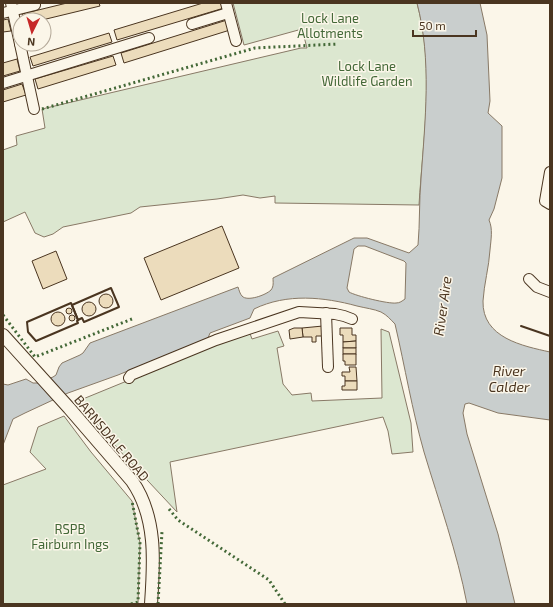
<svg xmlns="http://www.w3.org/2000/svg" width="553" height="607" font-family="'Exo 2',sans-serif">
<rect width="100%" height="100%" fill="#fbf6e9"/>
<g fill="#dce7d0" stroke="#887966">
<path d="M233 3H417C435 68 423 139 419 205L275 203V196L260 198 243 195 217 199 140 207 131 213 63 227 53 234 44 237 35 233 25 212 3 222V150L17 145 16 136 45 128 42 109 301 48H307L302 29 244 45Z"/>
<polygon points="381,329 389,332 411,423 413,452 392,454 388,431 383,417 170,462 177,512 119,450 78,401 249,331 252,339 278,331 284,346 277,348 283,384 292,395 311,393 312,401 382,398"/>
<polygon points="64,416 91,452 132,501 140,543 138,604 3,604 3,485 46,469 30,452 38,427"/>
</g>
<path fill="#c9cecd" stroke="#887966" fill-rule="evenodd" d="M417 3H480L487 35 490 101 488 113 502 126V178L494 209 489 220C493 229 491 239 490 250 489 267 484 284 483 301 482 338 523 346 550 352V420L498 413 469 403 465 404 463 413 467 434 498 534 515 604H467C457 552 439 502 424 452 412 410 405 367 395 324 391 320 387 315 381 312 374 309 365 308 357 306 324 297 287 293 254 309L250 318 210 333 208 338 118 375 68 393 25 413 13 419 3 445V384L8 385 26 379 33 383H38L53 377 56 375 59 367 62 363 80 355 83 353 90 343 238 287C239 290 240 294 242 296 247 302 266 295 271 290 274 286 273 282 273 278L354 238H367L409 253 418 245C420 223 419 201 421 179 425 121 432 60 417 3ZM358 246H365L404 261 406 263 405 299C402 301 400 303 396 303 388 304 356 296 349 292L347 288 354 249Z"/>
<g fill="#ecdcbc" stroke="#4a3520">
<polygon points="67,3 99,3 100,6 42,20 24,20 22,14"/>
<polygon points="203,3 222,3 224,8 117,40 114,30"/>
<polygon points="8,19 11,31 3,32 3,20"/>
<polygon points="227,20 230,30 124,63 121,53"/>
<polygon points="109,33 112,42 33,66 30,57"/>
<polygon points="113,56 116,65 38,89 35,79"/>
<polygon points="17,59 20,71 3,76 3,63"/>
<polygon points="22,84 26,95 3,102 3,90"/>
<polygon points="222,226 239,268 161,300 144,258"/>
<polygon points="56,251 67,279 43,289 32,261"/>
<circle cx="106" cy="301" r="7"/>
<circle cx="89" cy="309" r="7"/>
<circle cx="69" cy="311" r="3"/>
<circle cx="58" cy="319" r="7"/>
<circle cx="72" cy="318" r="3"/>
<polygon points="323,326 323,336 316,336 316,342 312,342 312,337 303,337 302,328"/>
<polygon points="294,328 302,328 303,337 290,339 289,330"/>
<polygon points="340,328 352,328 352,335 356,335 356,341 343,342 343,335 340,335"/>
<polygon points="356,341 356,348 343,348 343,342"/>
<rect x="343" y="348" width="13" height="6"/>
<polygon points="343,354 356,354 356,365 345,365 345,361 343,361"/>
<polygon points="349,367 356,367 357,381 345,381 345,376 342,376 342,372 350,372"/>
<polygon points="345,381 357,381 357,390 342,390 342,386 345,386"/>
</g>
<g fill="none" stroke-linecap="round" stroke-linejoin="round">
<defs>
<g id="minor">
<polyline points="11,3 20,44"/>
<polyline points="226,3 236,41"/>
<polyline points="3,13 35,5"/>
<polyline points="192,24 228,13"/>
<polyline points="20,44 34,109"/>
<polyline points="3,83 149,38"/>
<polyline points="550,172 545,201 550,204"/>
<polyline points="529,279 537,287 550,292"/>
<polyline points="326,313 328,367"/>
<polyline points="129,378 131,375 216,340 299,312 335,314 344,316 352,319"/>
</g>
<path id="major" d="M3 335 69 408 132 481C157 517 154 562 151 604"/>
</defs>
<use href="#minor" stroke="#4a3520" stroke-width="12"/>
<use href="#major" stroke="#4a3520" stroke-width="14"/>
<use href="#minor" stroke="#fbf6e9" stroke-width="10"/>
<use href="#major" stroke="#fbf6e9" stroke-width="12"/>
<g stroke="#436837" stroke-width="3" stroke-dasharray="2 3" stroke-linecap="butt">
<polyline points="42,109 255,48 338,44"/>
<polyline points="3,315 35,357 132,319"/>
<polyline points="169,509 178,520 269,580 285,604"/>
<polyline points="131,604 138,602 140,543 132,501"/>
<polyline points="158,604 162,531"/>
</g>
<g stroke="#4a3520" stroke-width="2">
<polygon points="111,288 119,307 84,322 82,318 78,320 72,305"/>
<polygon points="71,303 78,320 77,321 78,323 36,341 28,332 27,322"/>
<polyline points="521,326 550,336"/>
</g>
</g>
<g text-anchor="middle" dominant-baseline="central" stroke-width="3" stroke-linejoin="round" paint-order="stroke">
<g font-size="13" fill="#436837" stroke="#fbf6e9">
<text x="330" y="18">Lock Lane<tspan x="330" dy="15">Allotments</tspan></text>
<text x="367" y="66">Lock Lane<tspan x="367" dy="15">Wildlife Garden</tspan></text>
<text x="70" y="529">RSPB<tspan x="70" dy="15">Fairburn Ings</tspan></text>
</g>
<g font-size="13" fill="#4a3520" stroke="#fbf6e9">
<text transform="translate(112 438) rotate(50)">BARNSDALE ROAD</text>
</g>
<g font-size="14" font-style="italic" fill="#4a3520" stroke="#fbf6e9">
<text transform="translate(442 306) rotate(-82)">River Aire</text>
<text x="509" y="370">River<tspan x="509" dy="16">Calder</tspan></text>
</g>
</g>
<rect width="553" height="607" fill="none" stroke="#4a3520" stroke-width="8"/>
<g transform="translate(32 32) rotate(185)"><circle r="19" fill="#fbf6e9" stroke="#b4a999"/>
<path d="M0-3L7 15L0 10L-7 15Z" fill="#c62828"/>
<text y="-6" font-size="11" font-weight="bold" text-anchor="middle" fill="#4a3520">N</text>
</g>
<path d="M413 30v6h63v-6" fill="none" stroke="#4a3520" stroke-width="2"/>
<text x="419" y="30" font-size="12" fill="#4a3520" stroke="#fbf6e9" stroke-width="3" paint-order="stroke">50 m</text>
</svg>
